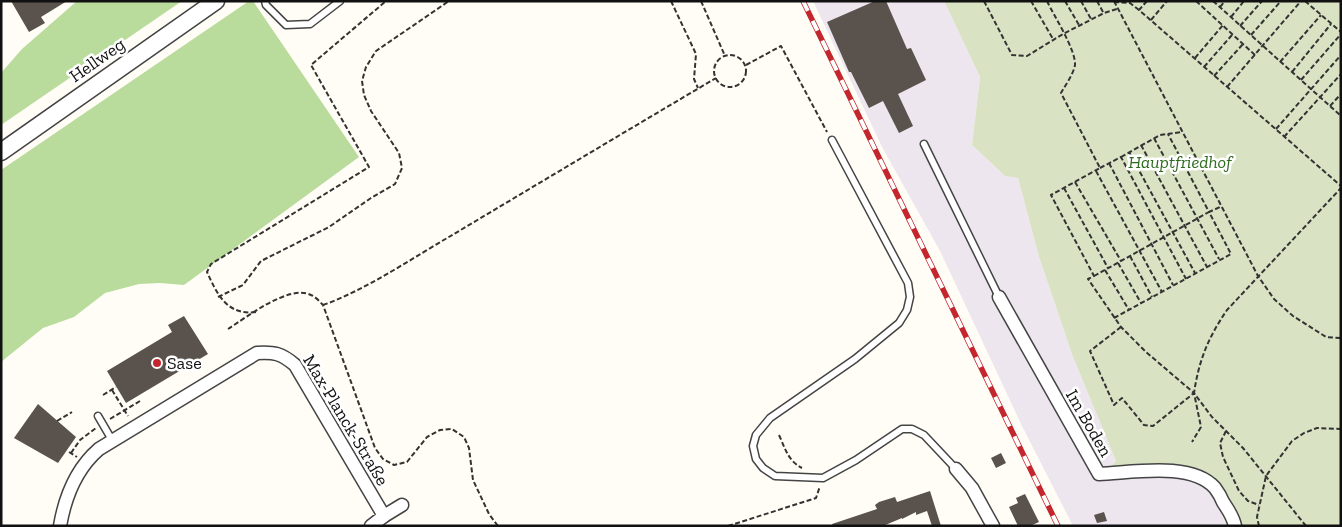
<svg xmlns="http://www.w3.org/2000/svg" width="1342" height="527" font-family="'Zilla Slab',serif">
<rect width="100%" height="100%" fill="#fffdf5"/>
<polygon fill="#eee6ef" points="813,1 944,1 980,77 972,145 1005,176 1018,178 1039,257 1073,357 1116,461 1099,479 1169,474 1202,482 1214,492 1226,526 1073,526 1022,426 940,251 882,147"/>
<g fill="#b9dc9c">
<polygon points="77,1 182,1 1,125 1,73 22,49"/>
<polygon points="249,1 253,1 359,157 184,285 160,283 139,284 105,293 74,317 43,328 1,362 1,170"/>
</g>
<path fill="#d9e3c4" d="M944 1H1341V526H1226C1223 516 1220 502 1214 493 1196 466 1126 477 1099 479L1116 461 1073 357 1039 257 1018 178 1005 176 972 145 980 77Z"/>
<g fill="#5a524d">
<polygon points="11,1 67,1 41,17 45,23 29,32"/>
<polygon points="875,1 886,1 907,49 911,48 926,80 898,94 913,126 899,133 883,101 869,108 851,72 849,72 827,22"/>
<polygon points="184,316 208,354 126,403 107,371 172,332 168,325"/>
<polygon points="38,404 76,437 58,463 14,438"/>
<polygon points="1001,453 1006,463 996,468 991,458"/>
<polygon points="930,491 941,526 932,526 927,511 916,515 916,512 902,519 902,518 883,526 833,526 832,524 877,509 875,505 879,502 895,497 897,502"/>
<polygon points="1025,494 1039,522 1030,526 1018,526 1009,507 1018,503 1016,498"/>
<polygon points="1104,512 1107,521 1097,523 1094,515"/>
</g>
<g fill="none" stroke-linecap="round" stroke-linejoin="round">
<defs>
<g id="service">
<polyline points="265,1 266,5 286,25 310,24 340,1"/>
<polyline points="832,140 908,283 910,297 907,310 899,323 855,359 770,418 756,435 753,446 756,459 763,468 775,476 823,478 856,460 902,429 912,429 924,435 956,469"/>
<polyline points="924,144 999,297"/>
<polyline points="98,416 112,440"/>
</g>
<g id="minor">
<path d="M999 297 1099 474C1131 473 1191 461 1215 488 1218 492 1221 497 1223 502 1228 510 1233 516 1235 526"/>
<polyline points="956,469 972,488 993,526"/>
<polyline points="384,516 402,505"/>
<path d="M60 526C65 497 77 468 99 449L257 353C274 352 281 353 295 365L384 516 371 526"/>
</g>
<polyline id="tertiary" points="1,152 216,1"/>
</defs>
<use href="#service" stroke="#444" stroke-width="9"/>
<use href="#minor" stroke="#444" stroke-width="15"/>
<use href="#tertiary" stroke="#444" stroke-width="19"/>
<g stroke="#333" stroke-width="2" stroke-dasharray="5 2.5" stroke-linecap="butt">
<polyline points="671,1 696,54 694,79 698,88"/>
<polyline points="701,1 725,56"/>
<polyline points="984,1 1012,55 1027,56 1063,34 1104,13 1117,9"/>
<polyline points="1031,1 1053,39"/>
<path d="M1047 1C1054 16 1076 50 1075 65 1073 75 1066 84 1061 93L1100 168 1051 195 1094 276 1088 279 1121 327 1146 352 1194 393"/>
<polyline points="1065,1 1079,25"/>
<polyline points="1081,1 1091,19"/>
<polyline points="1097,1 1103,12"/>
<polyline points="1114,1 1258,276 1274,299 1293,316 1326,337 1341,338"/>
<polyline points="1147,1 1139,10 1341,186"/>
<polyline points="1196,1 1255,55"/>
<polyline points="1213,1 1341,116"/>
<polyline points="1305,1 1341,32"/>
<polyline points="1114,2 1130,3 1139,10"/>
<polyline points="1220,7 1225,1"/>
<polyline points="1231,17 1244,1"/>
<polyline points="1151,20 1167,1"/>
<polyline points="1240,26 1262,1"/>
<polyline points="1251,35 1281,1"/>
<circle cx="730" cy="71" r="16"/>
<polyline points="1195,58 1223,25"/>
<polyline points="1280,62 1321,15"/>
<polyline points="746,65 781,46 827,132"/>
<polyline points="1204,67 1232,35"/>
<polyline points="1292,72 1331,24"/>
<polyline points="1214,76 1243,44"/>
<polyline points="1301,80 1341,34"/>
<polyline points="1227,87 1301,1"/>
<polyline points="1330,106 1341,94"/>
<polyline points="1276,129 1341,55"/>
<polyline points="1284,137 1341,74"/>
<polyline points="1154,138 1219,259"/>
<polyline points="1141,145 1207,267"/>
<polyline points="1129,152 1195,273"/>
<polyline points="1121,157 1160,135 1182,132"/>
<polyline points="1109,163 1173,285"/>
<polyline points="1100,168 1121,157 1186,279"/>
<polyline points="1096,171 1162,292"/>
<polyline points="1075,182 1121,261"/>
<polyline points="1064,188 1108,268"/>
<polyline points="1130,256 1152,297"/>
<polyline points="1118,263 1141,303"/>
<polyline points="1105,270 1129,310"/>
<polyline points="1094,276 1209,212 1168,134"/>
<polyline points="218,297 243,285 261,261 329,227 371,198 395,184 402,168 399,153 371,111 364,95 362,81 366,67 376,51 449,1"/>
<path d="M323 305C366 290 414 257 454 234 541 182 628 130 716 78"/>
<path d="M256 312C227 316 217 294 207 272L211 264 369 167 311 65 386 1"/>
<polyline points="1114,318 1231,254 1209,212 1220,207"/>
<polyline points="1121,327 1090,351 1114,405 1122,398 1144,425 1153,426 1194,393 1201,427 1192,442"/>
<path d="M228 329C247 317 289 284 311 295 316 297 320 302 323 305L375 448 383 459 394 465 407 462 427 437 440 430 452 429 464 437 469 448 473 480 489 514 498 526"/>
<polyline points="112,390 128,416"/>
<polyline points="103,395 116,387"/>
<polyline points="110,419 140,401"/>
<polyline points="57,421 72,412"/>
<polyline points="1226,431 1220,443 1223,457 1239,491 1248,501 1259,505"/>
<path d="M779 435C785 448 788 461 802 468"/>
<polyline points="69,452 77,457"/>
<polyline points="71,453 80,440 96,428"/>
<polyline points="728,526 816,498 820,486"/>
<polyline points="1259,526 1257,517 1266,476 1292,441 1304,433 1317,428 1341,429"/>
<path d="M1306 526 1243 448 1212 417 1194 393C1199 360 1208 338 1227 310L1341 188"/>
</g>
<use href="#service" stroke="#fff" stroke-width="6"/>
<use href="#minor" stroke="#fff" stroke-width="12"/>
<use href="#tertiary" stroke="#fff" stroke-width="16"/>
<defs>
<polyline id="rail" points="803,1 1058,526"/>
</defs>
<use href="#rail" stroke="#c4262e" stroke-width="5.5"/>
<use href="#rail" stroke="#fff" stroke-width="4" stroke-dasharray="11" stroke-linecap="butt"/>
</g>
<circle fill="#c4262e" stroke="#fff" stroke-width="2" cx="157" cy="363" r="5"/>
<g text-anchor="middle" dominant-baseline="central" stroke-width="5" stroke-linejoin="round" paint-order="stroke">
<g font-size="18" fill="#111" stroke="#fff">
<text transform="translate(97 60) rotate(-35)">Hellweg</text>
<text transform="translate(346 420) rotate(59)">Max-Planck-Straße</text>
<text transform="translate(1089 423) rotate(60)">Im Boden</text>
</g>
<g font-size="18" font-style="italic" fill="#2f6b1f" stroke="#fff">
<text x="1180" y="162">Hauptfriedhof</text>
</g>
<g font-size="18" fill="#111" stroke="#fff" text-anchor="start">
<text x="167" y="363">Sase</text>
</g>
</g>
<rect width="1342" height="527" fill="none" stroke="#111111" stroke-width="5"/>
</svg>
